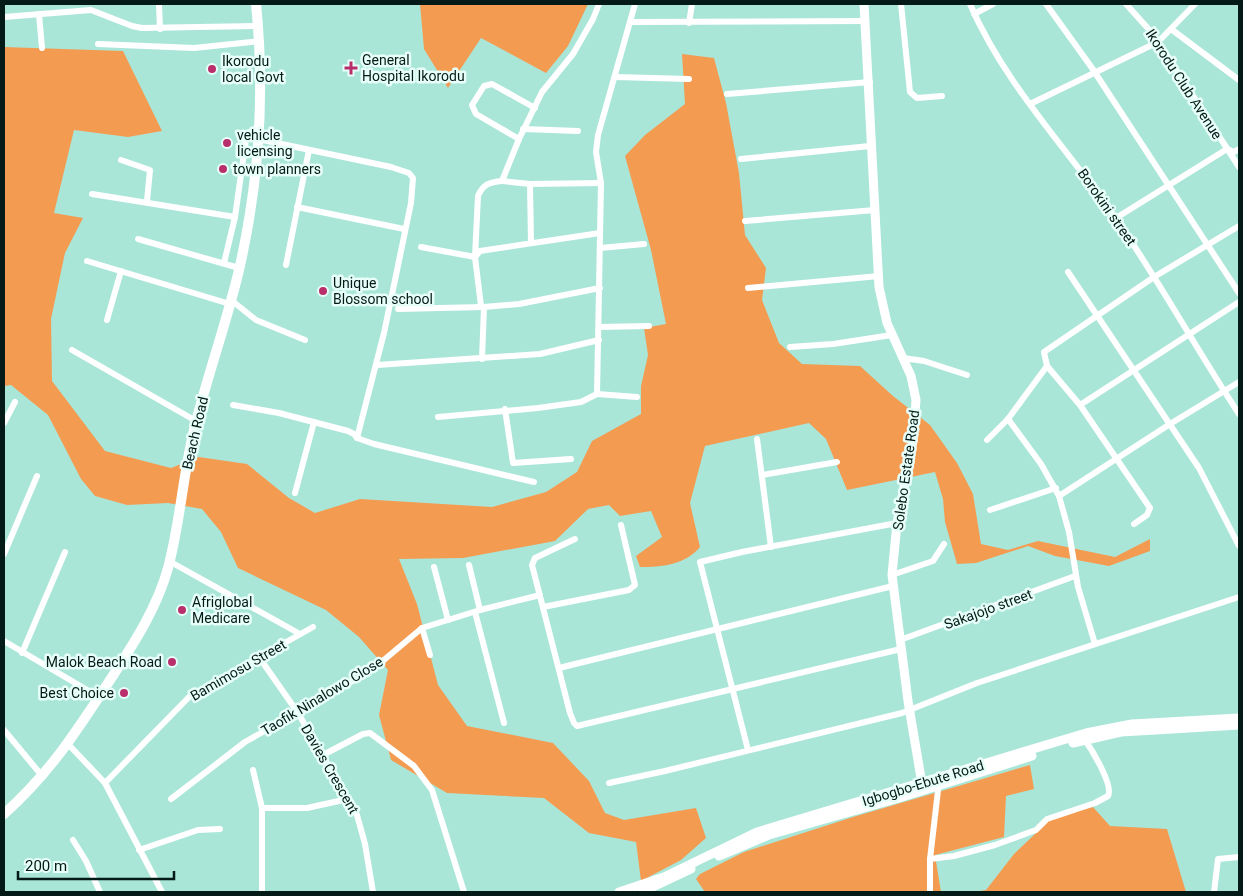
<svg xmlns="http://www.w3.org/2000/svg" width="1243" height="896" font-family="Roboto,sans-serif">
<rect width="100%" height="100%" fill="#aae6d8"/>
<g fill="#f49b52">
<polygon points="420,4 588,4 568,46 546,73 481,38 448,88 424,49"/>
<path d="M4 47 123 51 162 131 128 137 74 130 54 213 83 218 65 253 51 319 52 381 105 451 171 468 199 457 247 464 289 498 315 513 360 499 492 507 546 492 577 472 592 441 641 414V386L648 355 644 328 666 324 651 250 625 156 645 135 685 104 682 54 714 58 726 103 739 173 745 235 766 268 762 300 779 343 802 364 860 366 893 396 930 425 957 463 973 494 981 544 1008 550 1038 541 1115 557 1150 539V551L1109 566 1055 556 1028 546 976 563 957 564 945 522 943 499 935 472 847 490 826 439 809 423 705 446 690 503 700 547C685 565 662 567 640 567L636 556 662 537 651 511 620 516 609 505 588 509 555 541 463 558 399 559 417 604 438 685 467 726 553 743 589 781 605 813 624 820 696 808 706 838 681 860 641 881 636 842 589 833 544 798 447 793 391 760 379 715 388 670 359 637 326 610 238 568 221 532 202 509 168 503 127 505 95 496 81 479 48 415 11 385 4 386Z"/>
<polygon points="1030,765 1034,789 1006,796 1004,837 935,855 941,892 705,892 696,879 700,874 744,852 853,817"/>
<polygon points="1093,807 1110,826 1167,829 1186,892 974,892 986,890 1014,854 1054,816"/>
</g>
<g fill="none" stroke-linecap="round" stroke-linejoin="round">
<g stroke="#fff" stroke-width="6">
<polyline points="159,4 160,29"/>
<polyline points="599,4 593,19 573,54 542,92 519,139 502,181 530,184 601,183"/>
<polyline points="901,4 910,92 917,98 942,96"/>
<path d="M970 4C1004 83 1065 146 1114 216 1159 280 1196 349 1239 414"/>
<polyline points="1046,4 1092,68 1239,293"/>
<polyline points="1126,4 1153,34 1239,167"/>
<polyline points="39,14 42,48"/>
<polyline points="974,14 993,4"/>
<polyline points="4,17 91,10 132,26 142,28 258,26"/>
<polyline points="630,22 865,21"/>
<polyline points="689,23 692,4"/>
<polyline points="1171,29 1239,80"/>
<polyline points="98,44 194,48 260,41"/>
<polyline points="615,77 689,79"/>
<polyline points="727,94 870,82"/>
<polyline points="1030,104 1158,42 1195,4"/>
<polyline points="523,129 578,131"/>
<polyline points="258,139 391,167 409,173 413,178 411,203 384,333 357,438"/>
<polyline points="519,139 476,114 472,105 484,86 492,84 535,108"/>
<polyline points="741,159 870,146"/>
<polyline points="121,160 150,170 147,201"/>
<polyline points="530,184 531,243"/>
<polyline points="92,194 235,217"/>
<polyline points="297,207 404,229"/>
<polyline points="1116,218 1227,149 1234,152 1239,149"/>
<polyline points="745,221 875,210"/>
<polyline points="138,239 239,268"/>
<path d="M421 247 475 257 478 196C483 184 490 182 502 181"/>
<polyline points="600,248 644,244"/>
<polyline points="87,261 230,304"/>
<polyline points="224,263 235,217 246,139 250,132 259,126"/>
<polyline points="286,265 309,150"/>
<polyline points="1068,272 1199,468 1239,546"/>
<polyline points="748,288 879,276"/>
<polyline points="231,300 256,320 305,340"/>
<polyline points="481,306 475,257 480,251 600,233"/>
<polyline points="398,309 483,307"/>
<polyline points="107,320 121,271"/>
<polyline points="599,327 649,326"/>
<polyline points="790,347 833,344 892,335"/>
<polyline points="72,350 196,421"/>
<polyline points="903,358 924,361 967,375"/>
<polyline points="482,359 484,307 519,304 600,288"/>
<polyline points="377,365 540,354 599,340"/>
<polyline points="597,394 637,397"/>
<polyline points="233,405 279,413 348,431 354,434 357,438 374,444 534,482"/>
<polyline points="1080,405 1239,302"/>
<polyline points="505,409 513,463 571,459"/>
<polyline points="438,417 538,408 581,402 597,394 601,183 596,152 598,135 635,4"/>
<polyline points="1008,419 1041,464 1059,496 1069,532 1078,587 1095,644"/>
<polyline points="4,423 15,402"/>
<polyline points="757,439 771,547"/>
<polyline points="987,440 1008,419 1047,366"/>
<polyline points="762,475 837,462"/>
<polyline points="295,493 314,422"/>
<polyline points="1059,496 1170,424 1239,382"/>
<polyline points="990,510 1056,488"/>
<polyline points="1134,524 1147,515 1150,508 1080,405 1047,366 1044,352 1154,277 1239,226"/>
<polyline points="575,539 535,558 532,565 570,713 574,723 577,726 901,649"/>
<polyline points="4,554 37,476"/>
<polyline points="169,561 300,634"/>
<polyline points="469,565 480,610"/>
<polyline points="434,567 448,620"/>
<polyline points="892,575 933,561 944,544"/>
<polyline points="543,607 629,590 635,585 621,525"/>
<polyline points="475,612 504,723"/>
<polyline points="422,628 430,655"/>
<polyline points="900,640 1075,576"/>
<polyline points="4,641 99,697"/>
<polyline points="22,653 65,552"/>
<polyline points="259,657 298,713 357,815 365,844 373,892"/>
<polyline points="559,668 893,586"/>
<polyline points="4,730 43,777"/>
<polyline points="68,744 105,783 162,892"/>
<polyline points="748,750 700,562 742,552 897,523"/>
<polyline points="323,755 363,734 370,733 414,766 432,790 464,892"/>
<polyline points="253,770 262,808 262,892"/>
<polyline points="105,783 190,696 313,627"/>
<polyline points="609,783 665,771 902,713 977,683 1239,597"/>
<polyline points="171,799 245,742 372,670 422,628 480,610 540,595"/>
<polyline points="262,808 307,808 348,799"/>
<polyline points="73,840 86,861 100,892"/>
<polyline points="139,850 198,830 220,829"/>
<path d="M930 859 954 856 995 845 1036 830 1047 819 1095 803 1108 796C1114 786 1092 750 1085 740"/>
<polyline points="930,892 930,859 939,782"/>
<polyline points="1214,892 1218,859 1239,857"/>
</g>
<g stroke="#fff" stroke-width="9">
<polyline points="864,4 879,287 887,323 911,376 916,400 913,441 897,523 892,575 908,701 923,790"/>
<polyline points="1073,743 1121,732 1239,725"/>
<polyline points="719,856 769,835 899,798 1032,756"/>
<polyline points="619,892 664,877 757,832 1086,733 1132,724 1239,718"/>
<polyline points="642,892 691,869"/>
</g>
<path stroke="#fff" stroke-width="10" d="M4 814C51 772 78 729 112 677 134 643 157 608 168 568 181 520 183 470 196 422 209 371 227 321 239 270 259 183 265 92 256 4"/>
</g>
<g fill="#b82f6c" stroke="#e8fff9" stroke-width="2">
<path d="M348.5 60.5h5v5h5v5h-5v5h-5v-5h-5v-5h5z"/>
<circle cx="212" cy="69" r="5"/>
<circle cx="227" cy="143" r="5"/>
<circle cx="223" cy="169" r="5"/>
<circle cx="323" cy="291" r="5"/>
<circle cx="182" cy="610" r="5"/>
<circle cx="172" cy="662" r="5"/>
<circle cx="124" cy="693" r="5"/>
</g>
<g text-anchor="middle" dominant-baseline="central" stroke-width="5" stroke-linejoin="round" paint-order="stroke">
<g font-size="14" fill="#031a16" stroke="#e8fff9" text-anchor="start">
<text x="362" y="60">General<tspan x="362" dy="16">Hospital Ikorodu</tspan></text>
<text x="222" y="61">Ikorodu<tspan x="222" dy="16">local Govt</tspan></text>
<text x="237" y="135">vehicle<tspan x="237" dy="16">licensing</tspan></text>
<text x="233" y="169">town planners</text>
<text x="333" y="283">Unique<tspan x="333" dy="16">Blossom school</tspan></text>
<text x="192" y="602">Afriglobal<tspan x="192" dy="16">Medicare</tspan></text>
<text x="162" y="662" text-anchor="end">Malok Beach Road</text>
<text x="114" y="693" text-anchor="end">Best Choice</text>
</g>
<g font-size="14" fill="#031a16" stroke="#e8fff9">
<text transform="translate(1184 84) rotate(57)">Ikorodu Club Avenue</text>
<text transform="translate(1107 207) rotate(55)">Borokini street</text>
<text transform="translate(195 433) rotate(-77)">Beach Road</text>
<text transform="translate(906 470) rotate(-82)">Solebo Estate Road</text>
<text transform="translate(988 609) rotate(-20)">Sakajojo street</text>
<text transform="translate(238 670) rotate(-30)">Bamimosu Street</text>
<text transform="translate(322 696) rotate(-31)">Taofik Ninalowo Close</text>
<text transform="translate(330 769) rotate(60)">Davies Crescent</text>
<text transform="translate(923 783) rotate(-17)">Igbogbo-Ebute Road</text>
</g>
</g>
<rect width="1243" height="896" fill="none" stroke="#031a16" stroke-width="10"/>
<path d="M18 871v8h156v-8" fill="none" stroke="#031a16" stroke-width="2.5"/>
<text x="25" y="871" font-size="15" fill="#031a16" stroke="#e8fff9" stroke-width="4" paint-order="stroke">200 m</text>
</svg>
